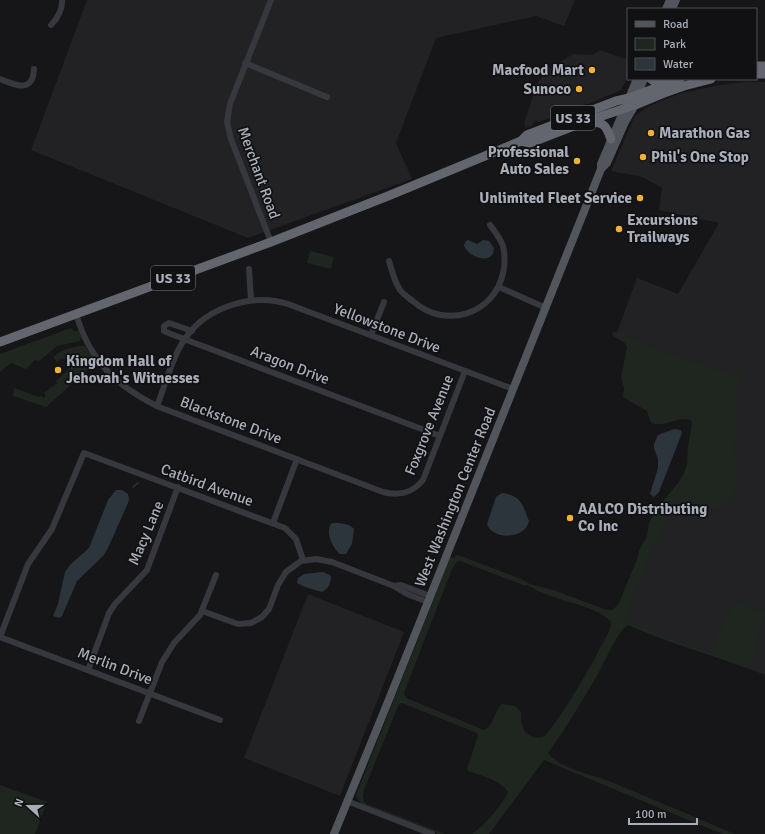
<svg xmlns="http://www.w3.org/2000/svg" width="765" height="834" font-family="Signika,sans-serif">
<rect width="100%" height="100%" fill="#161618"/>
<g fill="#222225">
<polygon points="87,0 575,0 564,26 536,16 436,38 396,143 412,179 248,238 31,150"/>
<polygon points="600,50 628,60 628,76 621,90 589,104 586,104 539,122 535,121 532,126 525,128 525,120 537,84 547,70 573,54 588,55 594,54"/>
<polygon points="746,82 765,82 765,674 618,620 659,520 736,382 616,335 637,278 678,294 719,223 659,210 662,188 642,177 611,171 633,120 636,115 643,110 649,106 679,94 719,85"/>
<polygon points="308,594 404,632 340,796 244,758"/>
</g>
<g fill="#1e261f" fill-rule="evenodd">
<polygon points="310,251 334,257 331,269 307,263"/>
<polygon points="71,328 75,332 78,330 81,337 80,341 57,346 39,361 35,360 26,369 11,363 0,372 0,354"/>
<path d="M615 332 675 356 728 373 740 377 741 379 737 392 735 450 738 480 735 493 730 500 722 506H690L673 510C665 519 662 529 657 540 646 566 635 593 625 620L651 631 712 653 717 637 734 602 763 612 765 614V618L759 632 754 654 750 666 765 673V675C720 657 672 645 628 625 617 631 605 662 598 674 582 701 566 728 548 753 558 768 597 776 614 783 654 800 695 817 735 834H724L700 825 544 760 489 834H472C484 826 502 805 508 792 501 780 480 775 468 771L467 769 478 736 477 733 402 703 399 704 365 787 363 796 364 802 367 804 445 834H439L361 804 356 796 358 790 441 581 449 557 454 558 456 555H458L521 579 530 584 553 590 607 610H612L618 605 637 559 639 551 647 536 649 523 653 516 663 501 679 482 684 473 687 464 688 447 692 424 691 420C677 416 664 428 651 423L647 411 623 397 624 388 621 378 627 347 624 342 613 336 612 333ZM460 561 523 585H528C549 601 597 604 611 622 610 634 601 645 596 656 581 683 565 711 545 736 537 740 530 736 524 731L521 720V712L515 706 502 704C494 711 494 726 484 730L406 698 404 693 452 569 457 562Z"/>
<polygon points="78,346 85,346 96,362 46,407 13,396 14,388 39,397 41,396 44,398 46,396 44,393 53,386 54,387 55,386 54,385 57,383 56,381 72,366 64,358 62,360 61,358 57,362 53,357 63,350"/>
<polygon points="0,785 47,802 35,834 0,834"/>
</g>
<g fill="#2c353c">
<path d="M468 240 477 244 483 240 489 241 494 248C494 266 468 258 464 245L466 241Z"/>
<polygon points="674,429 681,430 682,433 659,492 654,497 650,494 658,468 658,459 654,448 654,444 658,435"/>
<polygon points="116,490 122,490 128,494 129,499 128,503 108,548 104,555 77,581 62,616 59,618 53,616 58,604 65,572 70,565 89,548 108,500"/>
<path d="M502 493C522 496 522 504 529 521 526 539 493 541 487 524L496 497Z"/>
<path d="M332 523C339 523 349 523 354 529L352 544 346 554H340C333 549 324 531 332 523Z"/>
<path d="M323 572 331 576C331 583 328 589 322 592L305 587 297 583 298 578 304 574Z"/>
</g>
<g fill="none" stroke-linecap="round" stroke-linejoin="round">
<polyline stroke="#2c353c" stroke-width="1.5" points="133,487 138,483"/>
<g stroke="#37383d" stroke-width="6">
<polyline points="271,0 230,104 227,122 231,139 271,242"/>
<path d="M51 25C57 19 63 9 62 0"/>
<polyline points="245,63 327,97"/>
<path d="M0 79C14 85 33 94 34 69"/>
<path d="M389 261C392 271 394 281 400 290 403 294 409 298 414 302 445 329 494 315 503 273 505 265 505 255 503 246 500 238 495 232 490 225"/>
<polyline points="249,269 251,300"/>
<polyline points="499,287 546,308"/>
<path d="M76 314C90 361 116 386 159 407L383 492C398 496 413 493 423 480L465 371"/>
<polyline points="192,331 169,323 164,326 164,331 171,334 440,436"/>
<polyline points="371,335 384,302"/>
<path d="M157 406C165 386 170 364 181 345 201 309 249 292 288 304L513 389"/>
<polyline points="273,523 297,459"/>
<polyline points="394,586 401,585 430,596"/>
<polyline points="202,611 238,624 251,623 262,617 269,609 278,585 286,572 301,561 316,559 332,562 394,586 407,594 428,602"/>
<polyline points="88,670 109,613 115,604 147,570 178,487"/>
<polyline points="220,720 0,637 28,564 52,529 84,453 285,528 296,539 303,560"/>
<polyline points="139,721 162,662 174,643 200,615 216,575"/>
<polyline points="347,801 432,834"/>
</g>
<g stroke="#53555c" stroke-width="8">
<polyline points="666,9 670,0"/>
<polyline points="672,9 676,0"/>
<polyline points="601,169 607,163 625,122 635,105 637,95 644,79"/>
<polyline points="334,834 390,697 601,169 601,164 637,79"/>
</g>
<g stroke="#63666e" stroke-width="9">
<polyline points="756,66 765,66"/>
<polyline points="756,74 765,74"/>
<polyline points="651,79 655,82 664,83"/>
<path d="M589 122C605 122 606 126 611 139"/>
<polyline points="521,141 530,143 584,122 635,105 664,93 684,86 711,79"/>
<polyline points="0,342 271,242 388,196 521,141 527,135 616,101 629,98 680,79"/>
</g>
</g>
<g fill="#f2b134" stroke="#111113" stroke-width="1.5">
<circle cx="592" cy="70" r="4"/>
<circle cx="579" cy="89" r="4"/>
<circle cx="651" cy="133" r="4"/>
<circle cx="643" cy="157" r="4"/>
<circle cx="577" cy="161" r="4"/>
<circle cx="640" cy="198" r="4"/>
<circle cx="619" cy="229" r="4"/>
<circle cx="58" cy="370" r="4"/>
<circle cx="570" cy="518" r="4"/>
</g>
<g text-anchor="middle" dominant-baseline="central" stroke-width="3.5" stroke-linejoin="round" paint-order="stroke">
<g fill="#111113" stroke="#7b7e86" stroke-width="1">
<rect x="551" y="106" width="44" height="24" rx="3"/>
<rect x="151" y="266" width="44" height="24" rx="3"/>
</g>
<g font-size="14" font-weight="bold" fill="#a8adb8">
<text x="573" y="118">US 33</text>
<text x="173" y="278">US 33</text>
</g>
<g font-size="15" font-weight="bold" fill="#a8adb8" stroke="#111113" text-anchor="start">
<text x="584" y="70" text-anchor="end">Macfood Mart</text>
<text x="571" y="89" text-anchor="end">Sunoco</text>
<text x="659" y="133">Marathon Gas</text>
<text x="569" y="152" text-anchor="end">Professional<tspan x="569" dy="17">Auto Sales</tspan></text>
<text x="651" y="157">Phil's One Stop</text>
<text x="632" y="198" text-anchor="end">Unlimited Fleet Service</text>
<text x="627" y="220">Excursions<tspan x="627" dy="17">Trailways</tspan></text>
<text x="66" y="361">Kingdom Hall of<tspan x="66" dy="17">Jehovah's Witnesses</tspan></text>
<text x="578" y="509">AALCO Distributing<tspan x="578" dy="17">Co Inc</tspan></text>
</g>
<g font-size="15" fill="#a8adb8" stroke="#111113">
<text transform="translate(259 173) rotate(70)">Merchant Road</text>
<text transform="translate(387 328) rotate(21)">Yellowstone Drive</text>
<text transform="translate(290 365) rotate(21)">Aragon Drive</text>
<text transform="translate(231 420) rotate(21)">Blackstone Drive</text>
<text transform="translate(429 425) rotate(-68)">Foxgrove Avenue</text>
<text transform="translate(207 485) rotate(20)">Catbird Avenue</text>
<text transform="translate(455 497) rotate(-68)">West Washington Center Road</text>
<text transform="translate(146 533) rotate(-67)">Macy Lane</text>
<text transform="translate(115 666) rotate(21)">Merlin Drive</text>
</g>
</g>
<rect x="627" y="8" width="130" height="72" fill="#111113" stroke="#4d4f55"/>
<rect x="635" y="21" width="20" height="6" fill="#53555c" stroke="#4d4f55"/>
<text x="663" y="28" font-size="12" fill="#a8adb8">Road</text>
<rect x="635" y="38" width="20" height="12" fill="#1e261f" stroke="#4d4f55"/>
<text x="663" y="48" font-size="12" fill="#a8adb8">Park</text>
<rect x="635" y="58" width="20" height="12" fill="#2c353c" stroke="#4d4f55"/>
<text x="663" y="68" font-size="12" fill="#a8adb8">Water</text>
<g transform="translate(28 806) rotate(291)" stroke="#111113" stroke-width="3" paint-order="stroke">
<path d="M0-3L7 15L0 10L-7 15Z" fill="#a8adb8"/>
<text y="-6" font-size="11" font-weight="bold" text-anchor="middle" fill="#a8adb8">N</text>
</g>
<path d="M629 818v6h68v-6" fill="none" stroke="#a8adb8" stroke-width="2"/>
<text x="635" y="818" font-size="12" fill="#a8adb8" stroke="#111113" stroke-width="3" paint-order="stroke">100 m</text>
</svg>
